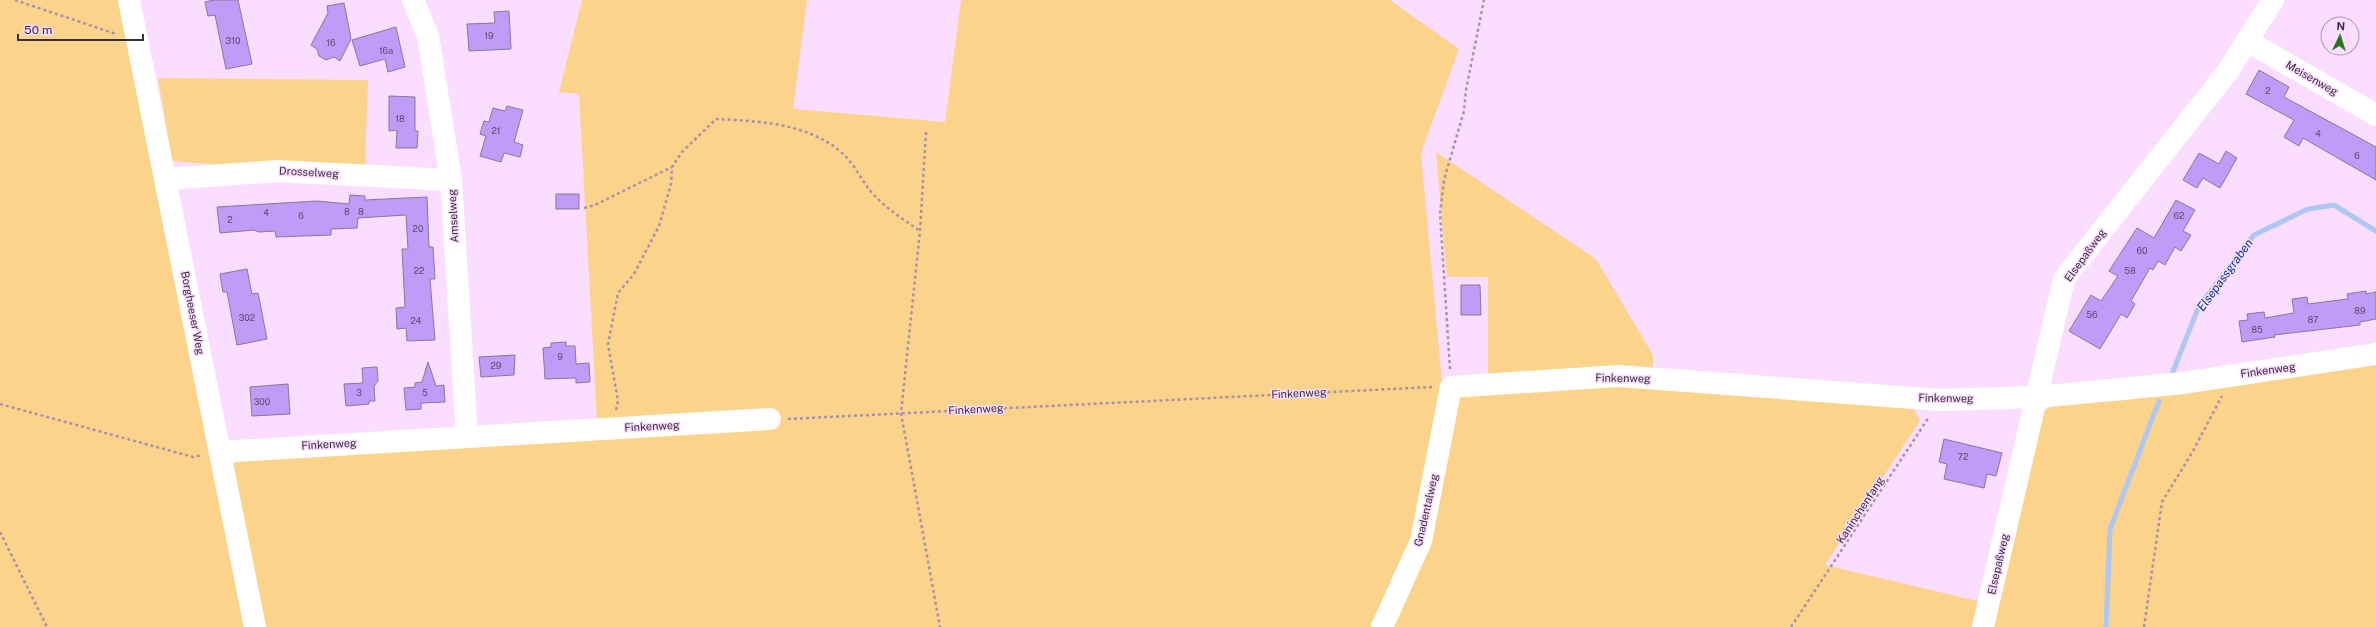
<svg xmlns="http://www.w3.org/2000/svg" width="2376" height="627" font-family="'Public Sans',sans-serif">
<rect width="100%" height="100%" fill="#faddff"/>
<g fill="#fcd38a">
<polygon points="0,0 120,0 232,467 240,457 598,438 579,94 559,92 582,0 807,0 793,109 945,122 961,0 1390,0 1459,49 1421,153 1443,393 1628,384 1914,409 1920,421 1825,565 1994,605 2041,414 2055,403 2119,401 2376,365 2376,627 0,627"/>
<polygon points="158,78 368,80 365,167 221,165 172,161"/>
<polygon points="1436,152 1596,259 1653,355 1653,372 1488,376 1488,277 1447,277"/>
</g>
<g fill="none" stroke-linecap="round" stroke-linejoin="round">
<g stroke="#aec8f3" stroke-width="5">
<polyline points="2172,374 2199,306 2254,235 2308,209 2334,205 2376,231"/>
<polyline points="2106,627 2110,529 2159,401"/>
</g>
</g>
<g fill="#c09cf9" stroke="#85789b">
<polygon points="213,0 238,0 252,64 226,69 215,15 208,16 205,2"/>
<polygon points="344,3 351,39 340,61 334,57 326,60 319,56 317,49 311,45 328,13 327,6"/>
<polygon points="509,11 511,49 469,51 467,24 495,23 494,12"/>
<polygon points="396,27 405,67 388,72 385,59 360,66 352,40"/>
<polygon points="2259,70 2289,87 2284,97 2376,147 2376,180 2303,138 2299,146 2284,137 2294,120 2246,94"/>
<polygon points="389,96 415,97 415,131 418,131 417,148 396,148 397,130 389,131"/>
<polygon points="507,106 523,110 514,142 523,145 520,157 504,153 501,162 480,156 486,136 480,134 484,121 489,122 493,108 505,111"/>
<polygon points="2226,151 2237,158 2220,188 2203,178 2197,188 2183,180 2199,153 2219,164"/>
<rect x="556" y="194" width="23" height="15"/>
<polygon points="350,195 365,196 365,200 427,197 429,247 433,247 435,279 430,279 435,340 407,341 406,328 397,329 396,308 405,307 402,249 408,249 406,215 358,218 357,228 331,229 331,235 276,237 275,231 259,232 254,230 220,233 217,207 317,201 349,204"/>
<polygon points="2176,200 2195,210 2183,231 2191,235 2181,251 2175,247 2165,265 2158,261 2153,270 2150,268 2131,301 2135,304 2127,318 2121,314 2100,349 2069,331 2091,295 2101,301 2118,276 2109,271 2137,228 2154,238"/>
<polygon points="247,269 252,294 258,293 267,339 237,345 227,292 223,292 220,274"/>
<polygon points="1461,285 1480,285 1481,315 1461,315"/>
<polygon points="2366,291 2366,294 2376,292 2376,319 2360,322 2360,325 2274,335 2275,337 2242,342 2239,321 2248,320 2247,314 2264,312 2265,318 2294,313 2292,299 2307,297 2308,304 2348,299 2347,294"/>
<polygon points="566,342 566,346 575,346 576,364 589,363 590,382 576,383 576,378 545,379 543,348 551,347 551,343"/>
<polygon points="515,355 514,375 481,377 479,357"/>
<polygon points="428,362 436,386 444,385 445,402 421,403 421,409 406,410 404,388 415,387 415,383 422,382"/>
<polygon points="377,367 378,381 374,386 375,401 369,401 369,404 346,406 344,384 363,383 362,368"/>
<polygon points="288,384 290,414 252,416 250,387"/>
<polygon points="1944,439 2002,453 1996,476 1987,474 1984,488 1944,479 1947,464 1939,462"/>
</g>
<g fill="none" stroke-linecap="round" stroke-linejoin="round">
<g stroke="#a892ab" stroke-width="2.5" stroke-dasharray="3 3" stroke-linecap="butt">
<polyline points="15,0 116,34"/>
<polyline points="926,132 920,231 901,413 940,627"/>
<polyline points="584,208 595,205 672,167"/>
<polyline points="1450,369 1440,213 1444,180 1464,111 1466,90 1484,0"/>
<polyline points="0,404 193,457 202,455"/>
<path d="M616 410 618 401 608 344 618 293 634 274 659 226 671 184 672 167 682 152 716 119C758 121 807 123 841 152 855 164 862 182 874 195 887 209 904 220 920 231"/>
<polyline points="788,419 1432,387"/>
<polyline points="0,532 47,627"/>
<polyline points="1791,627 1929,417"/>
<polyline points="2144,627 2162,502 2193,451 2222,396"/>
</g>
<g stroke="#fff" stroke-width="22">
<polyline points="129,0 255,627"/>
<polyline points="413,0 428,36 451,180 467,436"/>
<polyline points="2247,41 2376,115"/>
<polyline points="166,179 277,171 451,180"/>
<polyline points="220,452 770,419"/>
<polyline points="1382,627 1421,541 1451,387 1618,376 1940,400 2038,397 2183,383 2376,354"/>
<polyline points="1983,627 2064,279 2228,71 2273,0"/>
</g>
</g>
<g text-anchor="middle" dominant-baseline="central" stroke-width="3" stroke-linejoin="round" paint-order="stroke">
<g font-size="9" fill="#5b4a6a">
<text x="489" y="35">19</text>
<text x="233" y="40">310</text>
<text x="331" y="42">16</text>
<text x="386" y="50">16a</text>
<text x="2268" y="90">2</text>
<text x="400" y="118">18</text>
<text x="496" y="130">21</text>
<text x="2318" y="133">4</text>
<text x="2357" y="155">6</text>
<text x="347" y="211">8</text>
<text x="361" y="211">8</text>
<text x="266" y="212">4</text>
<text x="301" y="215">6</text>
<text x="2179" y="215">62</text>
<text x="230" y="219">2</text>
<text x="418" y="228">20</text>
<text x="2142" y="250">60</text>
<text x="419" y="270">22</text>
<text x="2130" y="270">58</text>
<text x="2360" y="310">89</text>
<text x="2092" y="314">56</text>
<text x="247" y="317">302</text>
<text x="2313" y="319">87</text>
<text x="416" y="320">24</text>
<text x="2257" y="329">85</text>
<text x="560" y="356">9</text>
<text x="496" y="365">29</text>
<text x="359" y="392">3</text>
<text x="425" y="392">5</text>
<text x="262" y="401">300</text>
<text x="1963" y="456">72</text>
</g>
<g font-size="11" fill="#392e3b" stroke="#faddff">
<text transform="translate(2312 78) rotate(30)">Meisenweg</text>
<text transform="translate(309 172) rotate(3)">Drosselweg</text>
<text transform="translate(453 216) rotate(-93)">Amselweg</text>
<text transform="translate(2085 255) rotate(-54)">Elsepaßweg</text>
<text transform="translate(193 313) rotate(79)">Borgheeser Weg</text>
<text transform="translate(2268 370) rotate(-8)">Finkenweg</text>
<text transform="translate(1623 378) rotate(1)">Finkenweg</text>
<text transform="translate(1299 393) rotate(-3)">Finkenweg</text>
<text transform="translate(1946 398) rotate(1)">Finkenweg</text>
<text transform="translate(976 409) rotate(-3)">Finkenweg</text>
<text transform="translate(652 426) rotate(-3)">Finkenweg</text>
<text transform="translate(329 444) rotate(-3)">Finkenweg</text>
<text transform="translate(1426 510) rotate(-77)">Gnadentalweg</text>
<text transform="translate(1860 510) rotate(-57)">Kaninchenfang</text>
<text transform="translate(1998 564) rotate(-77)">Elsepaßweg</text>
</g>
<g font-size="12" font-style="italic" fill="#013792" stroke="#faddff">
<text transform="translate(2225 275) rotate(-54)">Elsepassgraben</text>
</g>
</g>
<g transform="translate(2340 36) rotate(4)"><circle r="19" fill="#faddff" stroke="#ad97b1"/>
<path d="M0-3L7 15L0 10L-7 15Z" fill="#29761c"/>
<text y="-6" font-size="11" font-weight="bold" text-anchor="middle" fill="#392e3b">N</text>
</g>
<path d="M18 34v6h125v-6" fill="none" stroke="#392e3b" stroke-width="2"/>
<text x="24" y="34" font-size="12" fill="#392e3b" stroke="#faddff" stroke-width="3" paint-order="stroke">50 m</text>
</svg>
